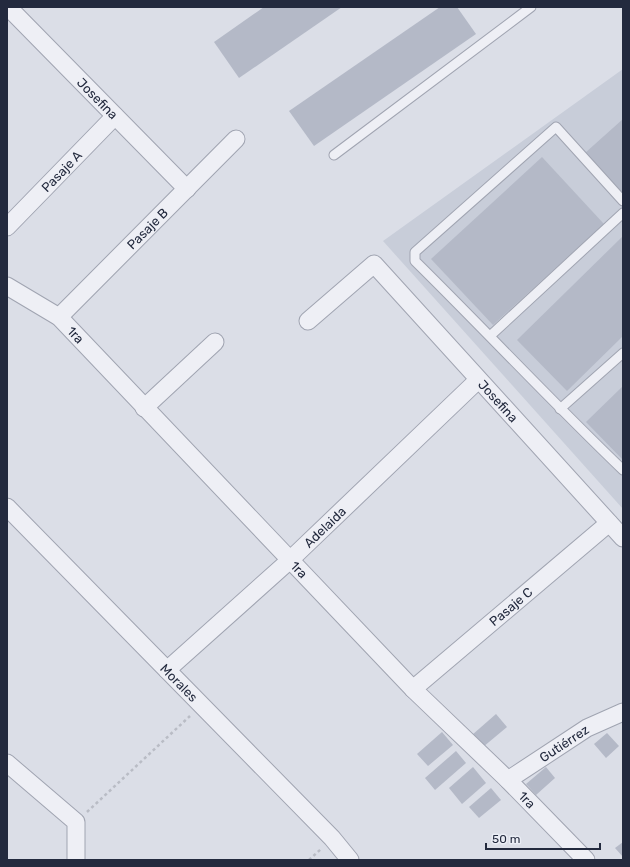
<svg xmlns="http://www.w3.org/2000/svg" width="630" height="867" font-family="Rubik,sans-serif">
<rect width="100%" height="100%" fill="#dbdee7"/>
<polygon fill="#c8cdd9" points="623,69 623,509 383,241"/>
<g fill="#b4b9c7">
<polygon points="264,7 342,7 239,78 214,42"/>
<polygon points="440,7 457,7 476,34 314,146 289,111"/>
<polygon points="623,119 623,193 585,153"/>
<polygon points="542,157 604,224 493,325 431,259"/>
<polygon points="623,236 623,336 567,391 517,340"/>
<polygon points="623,386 623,460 586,422"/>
<polygon points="496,714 507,727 483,747 472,735"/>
<polygon points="442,732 453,745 428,766 417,754"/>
<polygon points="607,733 619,746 606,758 594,744"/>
<polygon points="456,751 466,763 435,790 425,778"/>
<polygon points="473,767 486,783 462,804 449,788"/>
<polygon points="546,767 555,778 536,795 526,784"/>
<polygon points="491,788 501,800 479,818 469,807"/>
<polygon points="623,842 623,857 615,848"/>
</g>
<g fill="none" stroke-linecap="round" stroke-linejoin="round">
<defs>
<g id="service">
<polyline points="334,155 531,7"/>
<path d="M623 201 556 127 415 252V261C485 330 552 402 623 470"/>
<polyline points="490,336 623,213"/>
<polyline points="560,409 623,353"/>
</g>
<g id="minor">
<path id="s1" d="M8 7 187 189"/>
<path id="s2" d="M7 227 115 116"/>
<path id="s3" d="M7 286 59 317 413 689 508 780 586 860"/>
<path id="s4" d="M59 317 236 139"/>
<path id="s5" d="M308 321 374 264 623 538"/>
<polyline points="144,408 215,342"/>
<path id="s6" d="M7 507 332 838 350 860"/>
<path id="s7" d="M167 670 290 560 478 380"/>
<path id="s8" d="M413 689 609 523"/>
<polyline points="7,763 76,822 76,860"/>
<path id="s9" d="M508 780 587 728 623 712"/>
</g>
</defs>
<use href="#service" stroke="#a0a4b1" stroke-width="11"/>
<use href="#minor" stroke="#a0a4b1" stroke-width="19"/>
<g stroke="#b9bcc5" stroke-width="2.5" stroke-dasharray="3 3" stroke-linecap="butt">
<polyline points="87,812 190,716"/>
<polyline points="309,860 321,849"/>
</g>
<use href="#service" stroke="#eeeff5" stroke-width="9"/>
<use href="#minor" stroke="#eeeff5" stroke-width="17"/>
</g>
<g text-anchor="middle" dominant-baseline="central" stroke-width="3" stroke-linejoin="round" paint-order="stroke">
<g font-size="13" fill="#232a3e" stroke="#eaedf5">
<text stroke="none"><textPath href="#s1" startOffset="128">Josefina</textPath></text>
<text stroke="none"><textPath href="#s2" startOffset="78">Pasaje A</textPath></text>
<text stroke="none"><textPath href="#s4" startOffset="125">Pasaje B</textPath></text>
<text stroke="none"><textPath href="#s3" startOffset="85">1ra</textPath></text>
<text stroke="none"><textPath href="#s5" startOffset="272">Josefina</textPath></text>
<text stroke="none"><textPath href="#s7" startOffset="213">Adelaida</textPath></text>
<text stroke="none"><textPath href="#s3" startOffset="409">1ra</textPath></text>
<text stroke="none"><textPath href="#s8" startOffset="128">Pasaje C</textPath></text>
<text stroke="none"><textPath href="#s6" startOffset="246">Morales</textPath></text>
<text stroke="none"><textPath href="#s9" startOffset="67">Gutiérrez</textPath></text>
<text stroke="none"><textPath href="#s3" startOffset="733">1ra</textPath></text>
</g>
</g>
<rect width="630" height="867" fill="none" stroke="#232a3e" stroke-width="16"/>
<path d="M486 843v6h114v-6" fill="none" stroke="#232a3e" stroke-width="2"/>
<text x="492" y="843" font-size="12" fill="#232a3e" stroke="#eaedf5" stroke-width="3" paint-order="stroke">50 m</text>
</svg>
